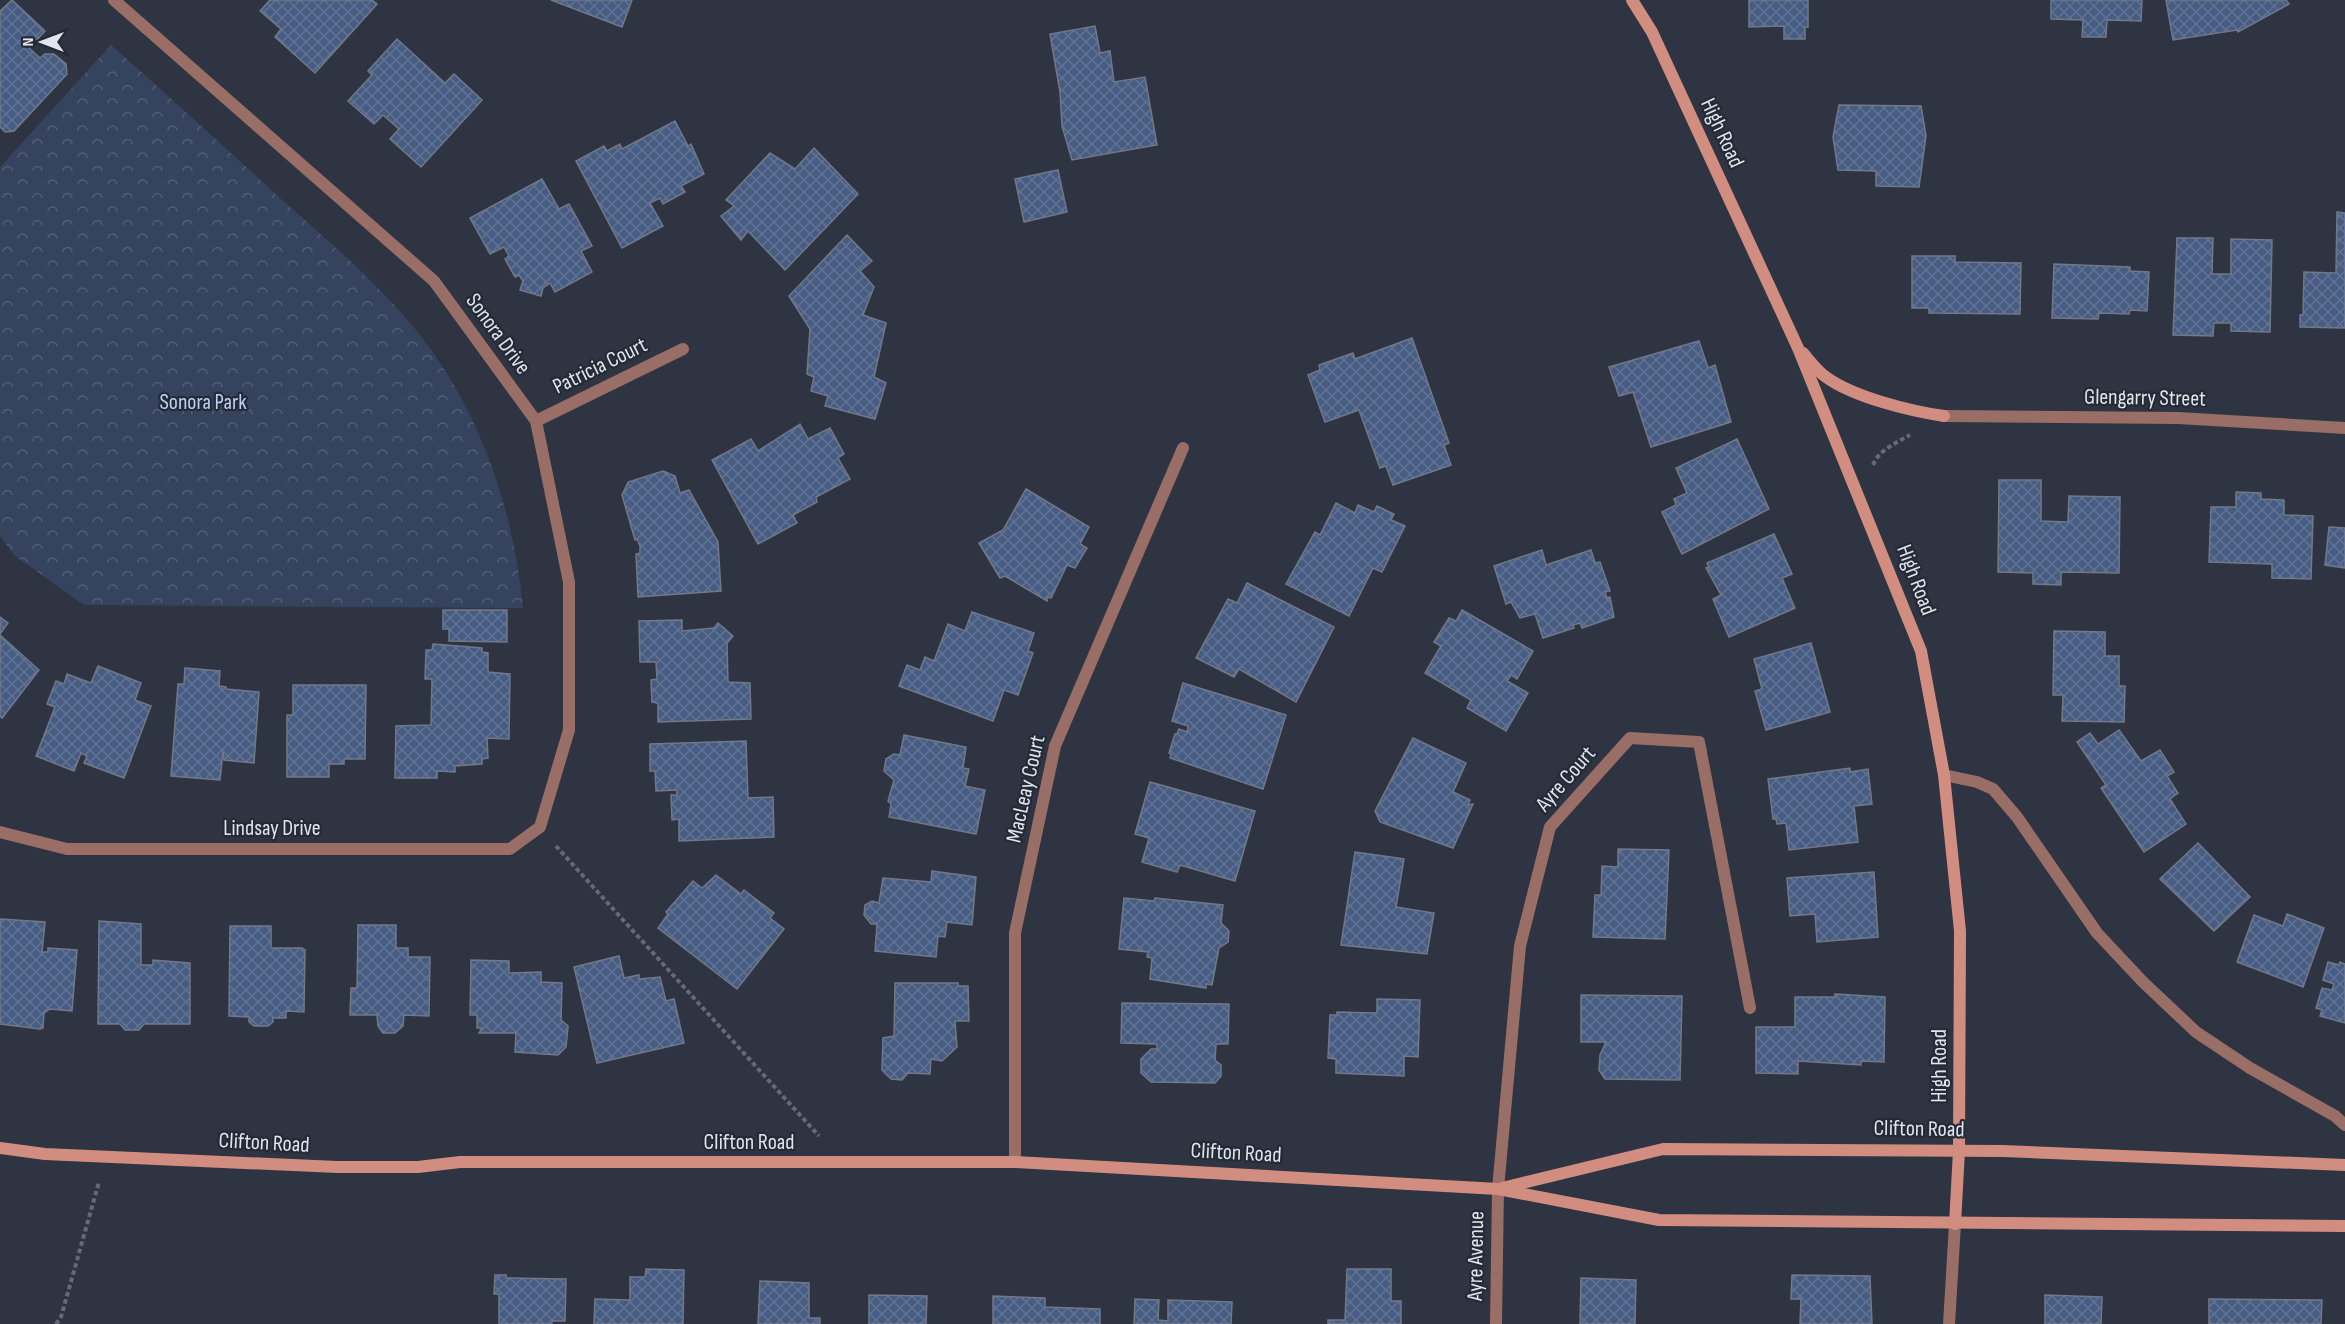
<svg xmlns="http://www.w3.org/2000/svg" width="2345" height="1324" font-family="'Sofia Sans Condensed',sans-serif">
<defs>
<pattern id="park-crowns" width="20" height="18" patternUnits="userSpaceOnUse" patternTransform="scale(1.5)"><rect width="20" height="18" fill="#35435e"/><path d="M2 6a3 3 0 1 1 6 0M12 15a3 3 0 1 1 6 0" fill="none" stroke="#525e75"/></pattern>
<pattern id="building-cross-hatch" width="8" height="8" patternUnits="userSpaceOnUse" patternTransform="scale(1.5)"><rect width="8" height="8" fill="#475c83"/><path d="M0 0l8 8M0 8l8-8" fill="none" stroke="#617395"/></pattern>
</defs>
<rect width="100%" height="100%" fill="#2e3441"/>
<path fill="url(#park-crowns)" d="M111 45C168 95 224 147 280 198 325 238 372 278 411 324 478 404 513 505 523 608L84 605 14 555 0 536V167Z"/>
<g fill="url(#building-cross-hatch)" stroke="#717887" stroke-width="1.5">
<polygon points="12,0 45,31 29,48 40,58 45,54 54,54 66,64 67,74 14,131 5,132 0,127 0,11"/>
<polygon points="270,0 372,0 377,4 315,73 275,37 281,29 260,11"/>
<polygon points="551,0 632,0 622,27"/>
<polygon points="1749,0 1808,0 1808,27 1805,27 1805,39 1784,39 1784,26 1749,27"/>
<polygon points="2051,0 2142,0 2141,21 2107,20 2106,37 2082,37 2083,20 2051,19"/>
<polygon points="2166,0 2286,0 2289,4 2238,32 2237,30 2173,40"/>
<polygon points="1095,26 1100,53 1110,51 1114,82 1145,77 1157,145 1072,160 1062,126 1060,92 1050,34"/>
<polygon points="397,39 445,83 454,74 482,100 421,167 390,139 399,129 383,115 374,124 348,101 372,75 368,71"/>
<polygon points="1839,105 1921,106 1926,136 1919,187 1876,186 1876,171 1838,170 1833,137"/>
<polygon points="675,121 688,146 691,144 704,174 681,186 685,192 663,204 660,198 650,203 663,226 622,248 576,161 604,146 607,151 620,144 622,149"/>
<polygon points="814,148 858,194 785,270 748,231 741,240 721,216 734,206 726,200 770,153 795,169"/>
<polygon points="1058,170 1067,212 1024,222 1015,179"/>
<polygon points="542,179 559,209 569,204 592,246 581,251 592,272 555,292 550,283 543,288 541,296 520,290 523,281 519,275 515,277 505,259 509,256 504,247 490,254 470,218"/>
<polygon points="2337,212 2345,213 2345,328 2300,327 2300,315 2303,315 2304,272 2336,273"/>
<polygon points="847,235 872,261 860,271 874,287 863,315 886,323 874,377 886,383 875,419 825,406 828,396 811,391 814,377 807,374 810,329 789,296"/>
<polygon points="2177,238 2213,238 2212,274 2231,274 2231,239 2272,240 2270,332 2231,331 2231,323 2214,323 2213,336 2173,335"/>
<polygon points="1912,256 1955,256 1955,262 2021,263 2020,314 1929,313 1929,308 1912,308"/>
<polygon points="2054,264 2130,267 2130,271 2149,272 2147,311 2130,310 2129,314 2099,313 2098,319 2052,318"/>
<polygon points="1412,338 1449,443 1444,445 1451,465 1393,485 1386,466 1380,468 1359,410 1325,422 1308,375 1320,370 1319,365 1353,353 1355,359"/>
<polygon points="1699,341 1708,368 1715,365 1731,422 1651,447 1633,392 1619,396 1609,367"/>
<polygon points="800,424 808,439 830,428 844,454 838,458 850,479 816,497 817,502 793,515 797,523 758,544 712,460 751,439 758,451"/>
<polygon points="1737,439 1769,509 1682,554 1662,512 1676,505 1674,499 1687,493 1676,468"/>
<polygon points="663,471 675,476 680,493 689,490 718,542 721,591 638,597 636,554 640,553 640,546 637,539 635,540 622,495 628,482"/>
<polygon points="1999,480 2041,480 2041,521 2068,522 2069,496 2120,497 2119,573 2061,572 2061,585 2033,584 2033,573 1998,572"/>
<polygon points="1026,489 1089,527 1080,544 1087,548 1075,568 1067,565 1051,598 1047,597 1047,601 1005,576 1000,578 979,543 1003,530"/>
<polygon points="2236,492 2261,493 2261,499 2284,500 2284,515 2313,516 2311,579 2272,578 2272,564 2209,562 2211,507 2236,507"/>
<polygon points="1336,503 1355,513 1358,505 1374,512 1377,506 1394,514 1391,520 1405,526 1382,572 1373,568 1349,616 1286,584 1315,532 1320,535"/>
<polygon points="2329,527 2345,528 2345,568 2325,565"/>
<polygon points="1774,534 1792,574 1782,578 1795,608 1729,637 1713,599 1721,595 1706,568 1709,567 1707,563"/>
<polygon points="1542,550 1546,565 1591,550 1595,563 1600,562 1610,591 1605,592 1607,598 1610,597 1614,617 1582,628 1580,623 1573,625 1574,628 1543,638 1535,614 1520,618 1511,602 1506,604 1494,566"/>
<polygon points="1247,583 1334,627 1296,702 1239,669 1234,677 1196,658 1228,599 1237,603"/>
<polygon points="443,610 507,610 507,642 449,641 449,629 443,629"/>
<polygon points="1462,610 1533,651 1517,679 1511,675 1507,681 1528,693 1506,731 1467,708 1471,700 1425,673 1441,646 1434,642 1449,618 1456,621"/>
<polygon points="972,612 1034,633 1028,651 1033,653 1018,695 1004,690 993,721 899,686 907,665 920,670 925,657 934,661 948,624 965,631"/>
<polygon points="0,617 8,623 0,634"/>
<polygon points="682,620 682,631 714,628 718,623 733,636 727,643 728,682 750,683 751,719 658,722 658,703 652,702 651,680 657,679 656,662 640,662 639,621"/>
<polygon points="2054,631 2105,632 2105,656 2119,656 2119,686 2125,686 2124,722 2062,721 2063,695 2053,695"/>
<polygon points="0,635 39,670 2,718 0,716"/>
<polygon points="1811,643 1830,712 1766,730 1755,691 1762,689 1754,659"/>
<polygon points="433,644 482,648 482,652 488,653 488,672 510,674 509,739 487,738 488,758 482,759 482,764 455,766 455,772 437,771 437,778 395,778 396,726 431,725 432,679 425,679 426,650 432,650"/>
<polygon points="98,666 141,683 135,700 151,706 124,778 84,763 87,756 81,753 74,771 36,756 55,707 47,704 56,681 64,684 67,674 91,683"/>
<polygon points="185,668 220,671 219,686 226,687 226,689 259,692 254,763 224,760 223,751 220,780 171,776 178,684 184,684"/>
<polygon points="1183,683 1286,715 1263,789 1170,758 1171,754 1169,753 1175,734 1177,734 1179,729 1187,732 1188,726 1172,721"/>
<polygon points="293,685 366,685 365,759 344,759 344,764 329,764 329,777 287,777 287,715 293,715"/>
<polygon points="2119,730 2141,761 2160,750 2174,772 2167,776 2178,793 2170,799 2186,824 2144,852 2101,788 2106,785 2077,742 2090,733 2098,744"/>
<polygon points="904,735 966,747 963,768 969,769 965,786 985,790 976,834 889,817 891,804 888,801 894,780 884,771 886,759 894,754 900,755"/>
<polygon points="1413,738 1466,763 1453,792 1470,800 1468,805 1473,804 1453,848 1380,822 1375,811"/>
<polygon points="746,741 748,798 773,797 774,837 679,841 679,819 672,820 671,795 677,795 677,790 656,791 655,771 650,771 650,744"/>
<polygon points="1850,768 1850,772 1868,769 1872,804 1854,806 1858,842 1789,850 1786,823 1777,824 1776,819 1773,819 1768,779"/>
<polygon points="1150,782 1255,811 1235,881 1180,865 1177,872 1142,862 1149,838 1135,834"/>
<polygon points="2198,843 2250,897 2214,931 2160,879"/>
<polygon points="1618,849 1669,850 1665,939 1593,937 1595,895 1601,895 1602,866 1618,867"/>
<polygon points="1355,852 1404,859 1396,907 1434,913 1427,954 1341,945"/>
<polygon points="932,871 976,877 972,925 947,922 945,937 938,936 936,957 875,951 877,924 871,924 864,915 865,905 872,901 879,903 883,878 931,882"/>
<polygon points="1874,872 1878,937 1817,942 1815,914 1790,916 1787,878"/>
<polygon points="716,875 741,894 744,890 774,913 770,918 784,929 737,989 658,928 668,914 666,912 693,881 702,888"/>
<polygon points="1124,898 1154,901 1155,898 1223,905 1221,923 1229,931 1228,942 1219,948 1212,985 1206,984 1206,988 1150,979 1152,958 1147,957 1148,952 1119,949"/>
<polygon points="2287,914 2324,928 2303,987 2237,962 2254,915 2283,926"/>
<polygon points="0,919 45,922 42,952 48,952 48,948 77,950 72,1011 50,1009 44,1013 43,1028 40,1029 0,1024"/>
<polygon points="99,921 141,924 141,965 153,965 153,960 190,963 190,1024 144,1024 139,1030 125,1030 120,1024 98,1024"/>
<polygon points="358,925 396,925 396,948 408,948 408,957 430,957 429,1016 404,1015 403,1026 395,1033 383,1033 378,1026 377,1015 350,1015 351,988 357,988"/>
<polygon points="230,926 271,926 271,948 302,948 305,950 304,1012 286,1011 286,1018 273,1018 273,1022 268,1026 254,1026 249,1022 249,1017 229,1016"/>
<polygon points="619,956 624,978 639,975 639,979 660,977 666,1001 674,999 684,1043 597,1063 574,967"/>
<polygon points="471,960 509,961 509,973 541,972 541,982 562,983 561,1020 568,1026 566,1047 558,1055 515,1052 516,1033 479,1033 482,1028 477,1028 477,1015 470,1015"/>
<polygon points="2328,962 2339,965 2340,962 2345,964 2345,1023 2320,1016 2322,1010 2316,1008 2322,988 2332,990 2334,984 2323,980"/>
<polygon points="895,983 958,983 958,986 968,986 969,1021 955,1021 957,1047 942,1061 931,1059 930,1074 908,1073 902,1080 891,1079 882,1070 883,1038 894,1036"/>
<polygon points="1835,994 1885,997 1884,1062 1861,1061 1861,1065 1798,1061 1798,1074 1756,1073 1756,1027 1795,1027 1795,997 1835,997"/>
<polygon points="1581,995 1682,996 1680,1080 1605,1079 1599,1070 1600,1055 1606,1042 1581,1042"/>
<polygon points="1377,999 1420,1000 1418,1057 1404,1056 1404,1076 1336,1073 1336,1059 1328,1058 1330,1015 1337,1015 1337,1012 1377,1013"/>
<polygon points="1122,1003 1229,1004 1228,1044 1216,1044 1215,1060 1221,1065 1221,1076 1215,1083 1151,1082 1141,1073 1141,1059 1151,1049 1157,1049 1157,1044 1121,1043"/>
<polygon points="646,1269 684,1270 683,1324 594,1324 595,1299 630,1300 630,1277 645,1277"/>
<polygon points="1347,1269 1391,1269 1391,1301 1401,1301 1401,1324 1328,1324 1328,1320 1345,1320"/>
<polygon points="495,1275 506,1275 506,1278 566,1279 565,1321 552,1321 552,1324 499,1324 499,1294 494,1294"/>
<polygon points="1792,1275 1870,1276 1872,1324 1800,1324 1801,1299 1791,1299"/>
<polygon points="1581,1278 1636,1280 1635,1324 1580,1324"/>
<polygon points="760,1281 809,1283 809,1318 820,1318 820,1324 758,1324"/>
<polygon points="869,1295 927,1296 926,1324 869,1324"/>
<polygon points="2045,1295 2102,1297 2101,1324 2045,1324"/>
<polygon points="993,1296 1045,1298 1045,1307 1100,1309 1100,1324 993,1324"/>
<polygon points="1135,1299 1159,1300 1158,1320 1168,1321 1168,1300 1232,1302 1231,1324 1134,1324"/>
<polygon points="2209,1299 2322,1300 2321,1324 2209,1324"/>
</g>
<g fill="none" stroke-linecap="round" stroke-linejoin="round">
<g stroke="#656a76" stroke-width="4" stroke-dasharray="4.5 3" stroke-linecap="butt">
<path d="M1873 465C1879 450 1896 443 1910 435"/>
<polyline points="556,846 819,1136"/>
<polyline points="56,1324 61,1317 99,1182"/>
</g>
<polyline stroke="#996e66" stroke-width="12" points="1944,775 1977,782 1993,789 2017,817 2097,933 2143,982 2196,1032 2250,1068 2335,1116 2345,1125"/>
<g stroke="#996e66" stroke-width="12">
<polyline points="1944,416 2178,418 2345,428"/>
<polyline points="536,421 683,349"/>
<polyline points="0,832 67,849 510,849 540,827 569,730 569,582 536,421 434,281 114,0"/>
<polyline points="1015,1162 1015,933 1055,746 1183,448"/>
<polyline points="1496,1324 1498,1189 1520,946 1550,827 1630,738 1699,742 1750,1008"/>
<polyline points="1949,1324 1955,1224"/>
</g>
<g stroke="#d28d81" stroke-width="12">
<polyline points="1632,0 1652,32 1798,348 1921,651 1944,775 1960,931 1959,1151 1955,1224"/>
<path d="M1803 353C1810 361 1817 371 1826 377 1853 397 1910 411 1944 416"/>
<polyline points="0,1148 45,1154 337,1167 418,1167 460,1162 1015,1162 1498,1189 1659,1220 2345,1226"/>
<polyline points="1502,1188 1663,1149 2003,1151 2345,1165"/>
</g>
</g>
<g text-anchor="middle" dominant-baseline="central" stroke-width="4.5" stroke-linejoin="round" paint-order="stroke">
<g font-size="22" fill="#e1e5ed" stroke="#242a36">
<text transform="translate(1722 133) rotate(65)">High Road</text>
<text transform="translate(498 334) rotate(54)">Sonora Drive</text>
<text transform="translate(600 366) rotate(-26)">Patricia Court</text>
<text transform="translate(2145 398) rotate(1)">Glengarry Street</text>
<text transform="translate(1916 580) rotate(69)">High Road</text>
<text transform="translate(1566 779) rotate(-49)">Ayre Court</text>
<text transform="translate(1026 789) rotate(-77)">MacLeay Court</text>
<text x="272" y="828">Lindsay Drive</text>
<text transform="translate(1939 1066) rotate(-90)">High Road</text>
<text transform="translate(1919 1129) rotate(1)">Clifton Road</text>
<text x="749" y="1142">Clifton Road</text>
<text transform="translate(264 1143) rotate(3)">Clifton Road</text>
<text transform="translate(1236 1153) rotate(3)">Clifton Road</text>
<text transform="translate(1476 1256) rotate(-89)">Ayre Avenue</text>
</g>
<g font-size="22" fill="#bdd2f9" stroke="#242a36">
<text x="203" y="402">Sonora Park</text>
</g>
</g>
<g transform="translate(42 42) rotate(270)" stroke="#242a36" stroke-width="4.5" paint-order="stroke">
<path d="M0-4.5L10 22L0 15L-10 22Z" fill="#e1e5ed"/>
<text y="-9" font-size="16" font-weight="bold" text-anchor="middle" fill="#e1e5ed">N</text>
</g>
</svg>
